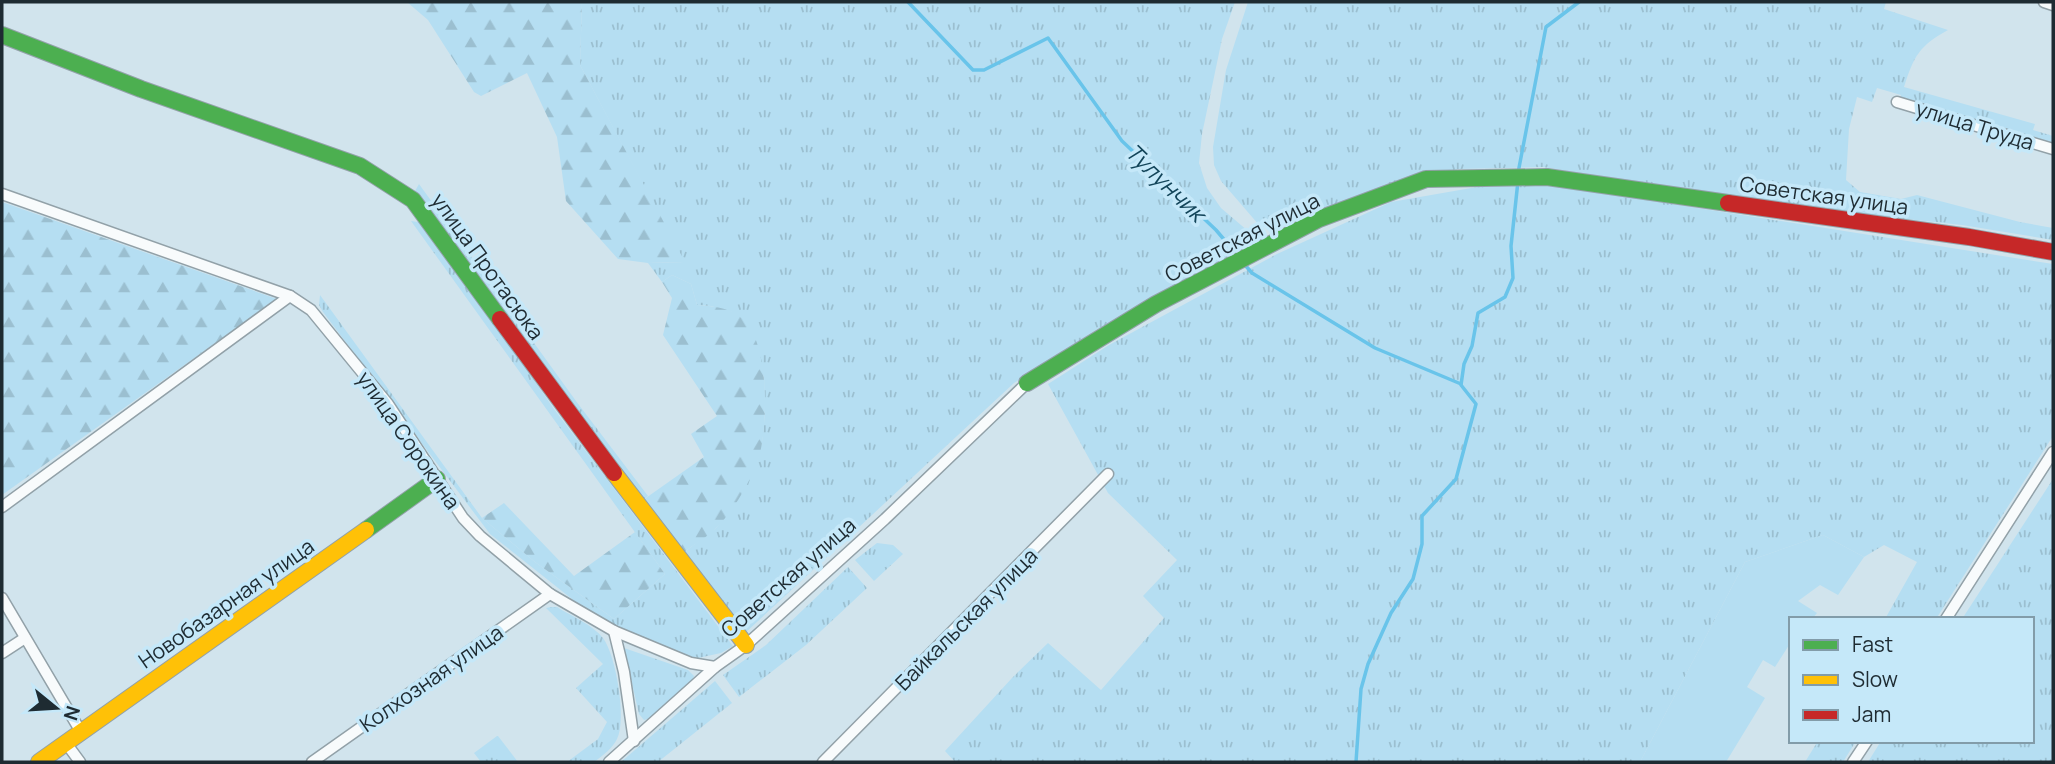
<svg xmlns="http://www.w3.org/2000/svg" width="2055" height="764" font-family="Manrope,sans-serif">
<defs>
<pattern id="grass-tufts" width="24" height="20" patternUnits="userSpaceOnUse" patternTransform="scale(1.75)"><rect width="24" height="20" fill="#b5def2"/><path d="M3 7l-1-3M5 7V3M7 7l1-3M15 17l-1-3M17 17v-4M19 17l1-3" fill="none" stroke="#9bbfd0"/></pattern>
<pattern id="forest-firs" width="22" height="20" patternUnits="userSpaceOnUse" patternTransform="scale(1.75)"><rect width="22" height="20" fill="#b5def2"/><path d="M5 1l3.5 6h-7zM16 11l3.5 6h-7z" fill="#9bbfd0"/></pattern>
</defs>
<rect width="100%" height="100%" fill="#d1e4ed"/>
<g fill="url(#grass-tufts)">
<polygon points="582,2 1235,2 1222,39 1202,134 1199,163 1207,188 1221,208 1248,231 1249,241 1245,249 1096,330 1014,383 744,634 683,553 716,528 729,512 757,462 762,442 765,414 764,377 732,312 711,306 697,305 691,284 672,275 662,282 648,263 684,262 580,65"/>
<path d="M1248 2H1886L1884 9 1948 30C1919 46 1914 56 1904 87L2035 124 2033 130 2053 136V144L1900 98 1901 95 1877 88 1872 102 1857 97 1849 129 1846 180 1860 192 1901 199 1917 195 2020 222 2053 228V240L1962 225 1841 212 1704 193 1543 167 1458 169 1384 186 1272 230 1259 225 1221 181 1214 165 1213 147 1226 70Z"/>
<polygon points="419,184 576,401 648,496 643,500 416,198 415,191"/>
<polygon points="1546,184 2053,264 2053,436 1936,619 1885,619 1917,562 1884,545 1864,557 1823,535 1745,562 1640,762 955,762 945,751 1012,678 1048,643 1101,690 1164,618 1143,596 1177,560 1108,493 1048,384 1109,345 1277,254 1391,202 1477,187"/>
<polygon points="411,221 425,223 554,409 733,646 721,653 698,658 686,656 629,635 577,603 490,534 323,312 319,305 320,295 482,518 535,562 614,619 665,574"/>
<polygon points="2053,479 2053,762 1868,762 1881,741 2032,741 2032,619 1962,619"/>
<polygon points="877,543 893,545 903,554 874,581 855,560"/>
<polygon points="848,567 867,588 806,645 739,697 723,675 766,645"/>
<path d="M551 607H557C571 616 593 625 603 638 616 655 627 720 617 739 613 748 602 756 594 762H567L598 739 607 722 576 688 603 664 546 608Z"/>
<polygon points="624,648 688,670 694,676 692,681 648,719 644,720 639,714"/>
<polygon points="715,681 732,703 658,762 621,762"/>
<polygon points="497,736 498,736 518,762 481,762 474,753"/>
<polygon points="1818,741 1856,741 1843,762 1805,762"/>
</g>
<g fill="url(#forest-firs)">
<polygon points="407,2 582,2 580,65 685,262 648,263 618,259 566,201 557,137 527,73 481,96 474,92 428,20"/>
<polygon points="2,202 277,299 2,495"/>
<path d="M672 275 691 284 697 305C712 306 732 308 743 319 770 343 769 431 757 463 748 485 734 510 717 527 708 537 694 544 683 553L643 500 704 457 691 434 717 416 663 335 672 298 662 282Z"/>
<polygon points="504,503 574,576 635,532 665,574 614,619 535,562 482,518"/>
</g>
<polygon fill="#b5def2" points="1823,535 1864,557 1838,595 1820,585 1798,601 1817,613 1812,619 1791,619 1791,642 1775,667 1763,660 1747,687 1765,698 1726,762 1640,762 1745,562"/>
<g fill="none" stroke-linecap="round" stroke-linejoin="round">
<g stroke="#69c4ea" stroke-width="3.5">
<polyline points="908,2 973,70 984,70 1048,38 1122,141 1216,230 1238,256"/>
<polyline points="1518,173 1546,27 1579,2"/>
<polyline points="1245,265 1252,273 1375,348 1461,384"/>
<polyline points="1356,762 1361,689 1368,664 1391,613 1413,579 1422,544 1422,516 1456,479 1476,404 1461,385 1464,364 1472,346 1478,313 1505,297 1513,278 1511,246 1518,181"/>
</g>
<defs>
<g id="street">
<polyline points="2044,2 2053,5"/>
<polyline points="1897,102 2053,149"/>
<polyline points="2,194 290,296 311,310 388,404 463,518 480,536 550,594 614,631 691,663 715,667"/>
<polyline points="2,507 290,296"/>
<polyline points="2,598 81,732"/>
<polyline points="1946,619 2053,452"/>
<polyline points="614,631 624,672 634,741"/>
<polyline points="2,653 25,638"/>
<polyline points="66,743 80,762"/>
<polyline points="312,762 550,594"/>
<polyline points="609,762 715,667 746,645 885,519 1027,383"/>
<polyline points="823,762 1108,474"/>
<polyline points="1853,762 1867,741"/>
</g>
<g id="fast">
<polyline points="2,35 141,89 360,166 413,200 500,319"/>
<polyline points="1027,383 1156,304 1319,219 1426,179 1547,177 1728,203"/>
<polyline points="366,530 437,479"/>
</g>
<g id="slow">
<polyline points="614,473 746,645"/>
<polyline points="39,762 366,530"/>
</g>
<g id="jam">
<polyline points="1728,203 1969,237 2053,252"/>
<polyline points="500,319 614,473"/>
</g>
</defs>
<use href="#street" stroke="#92a1a8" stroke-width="13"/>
<use href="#fast" stroke="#92a1a8" stroke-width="18"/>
<use href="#slow" stroke="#92a1a8" stroke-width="18"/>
<use href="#jam" stroke="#92a1a8" stroke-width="18"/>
<use href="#street" stroke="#f8fbfc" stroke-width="10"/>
<use href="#fast" stroke="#4caf50" stroke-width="16"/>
<use href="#slow" stroke="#ffc107" stroke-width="16"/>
<use href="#jam" stroke="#c62828" stroke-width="16"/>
</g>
<g text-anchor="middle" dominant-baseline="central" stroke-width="7" stroke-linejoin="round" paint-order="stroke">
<g font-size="21" fill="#1e2b32" stroke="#c5e8f9">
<text transform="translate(1975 125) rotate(17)">улица Труда</text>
<text transform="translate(1824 195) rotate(8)">Советская улица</text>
<text transform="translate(1242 237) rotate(-27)">Советская улица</text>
<text transform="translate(488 266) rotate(54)">улица Протасюка</text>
<text transform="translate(409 440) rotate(55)">улица Сорокина</text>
<text transform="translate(788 577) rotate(-41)">Советская улица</text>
<text transform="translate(226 603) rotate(-35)">Новобазарная улица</text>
<text transform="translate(966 619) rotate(-45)">Байкальская улица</text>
<text transform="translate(431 678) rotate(-35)">Колхозная улица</text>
</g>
<g font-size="23" font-style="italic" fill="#13455a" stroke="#c5e8f9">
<text transform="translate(1166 182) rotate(44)">Тулунчик</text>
</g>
</g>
<rect width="2055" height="764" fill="none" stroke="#1e2b32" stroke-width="7"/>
<rect x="1789" y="617" width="245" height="126" fill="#c5e8f9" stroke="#829ca9" stroke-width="2"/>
<rect x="1803" y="640" width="35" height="10" fill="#4caf50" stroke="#829ca9" stroke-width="2"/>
<text x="1852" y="652" font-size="21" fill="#1e2b32">Fast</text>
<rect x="1803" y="675" width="35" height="10" fill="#ffc107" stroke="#829ca9" stroke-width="2"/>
<text x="1852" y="687" font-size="21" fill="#1e2b32">Slow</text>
<rect x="1803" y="710" width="35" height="10" fill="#c62828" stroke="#829ca9" stroke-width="2"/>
<text x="1852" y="722" font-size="21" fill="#1e2b32">Jam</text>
<g transform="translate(56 708) rotate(108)" stroke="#c5e8f9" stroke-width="5" paint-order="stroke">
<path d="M0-5L12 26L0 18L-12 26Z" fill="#1e2b32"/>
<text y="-10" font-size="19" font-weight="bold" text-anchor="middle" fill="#1e2b32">N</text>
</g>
</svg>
